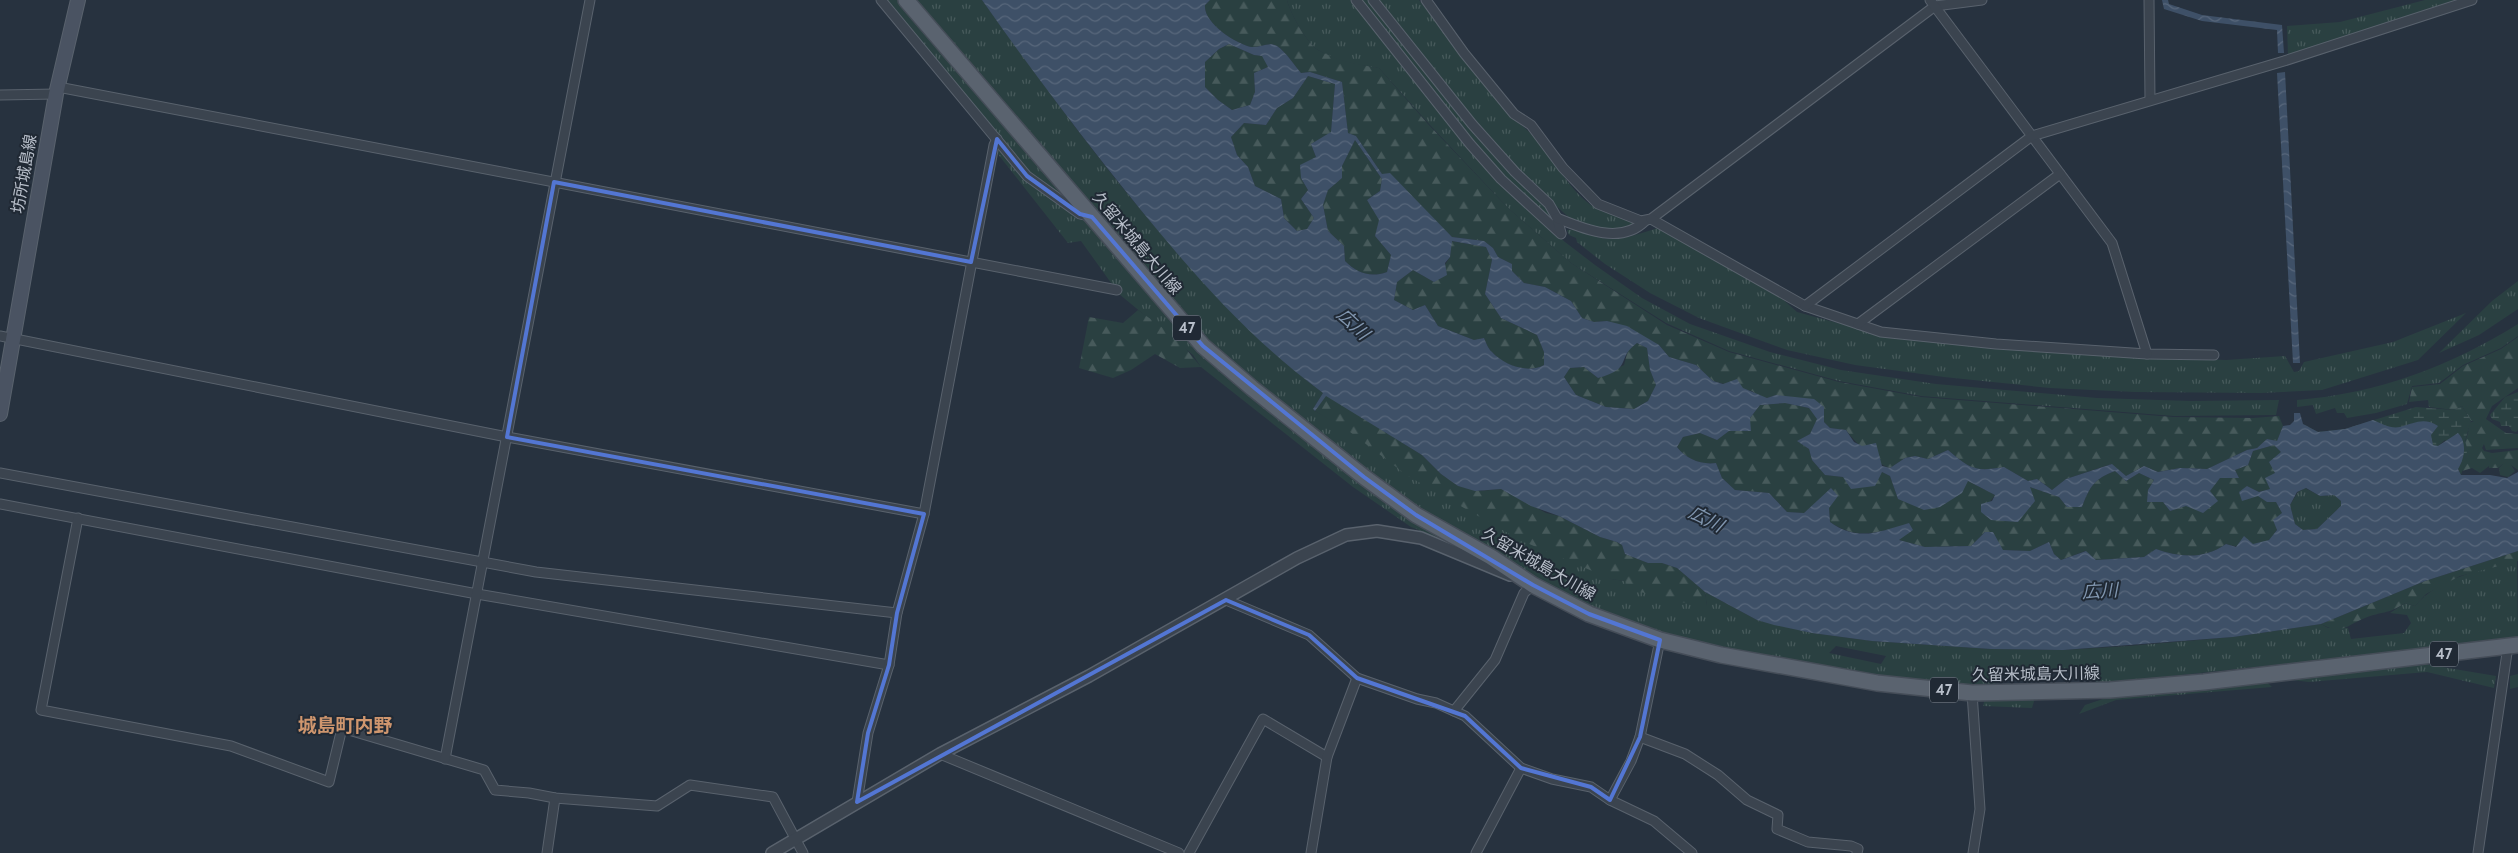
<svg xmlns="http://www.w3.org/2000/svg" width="2518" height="853" font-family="Cabin,'Noto Sans JP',sans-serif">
<defs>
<pattern id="grass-tufts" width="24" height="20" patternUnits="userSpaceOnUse" patternTransform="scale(1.25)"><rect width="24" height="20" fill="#2a4041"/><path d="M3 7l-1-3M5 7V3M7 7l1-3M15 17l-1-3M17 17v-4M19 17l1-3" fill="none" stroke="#475a5b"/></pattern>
<pattern id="forest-firs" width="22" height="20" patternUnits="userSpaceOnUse" patternTransform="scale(1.25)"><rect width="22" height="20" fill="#2a4041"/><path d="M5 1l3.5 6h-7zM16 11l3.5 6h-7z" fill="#475a5b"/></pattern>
<pattern id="wetland-marsh" width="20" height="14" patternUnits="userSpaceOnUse" patternTransform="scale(1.25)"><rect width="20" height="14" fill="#2a4041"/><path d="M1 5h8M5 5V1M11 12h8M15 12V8" fill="none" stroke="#475a5b"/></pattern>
<pattern id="water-waves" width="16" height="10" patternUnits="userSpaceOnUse" patternTransform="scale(1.25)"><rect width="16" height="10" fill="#3e5067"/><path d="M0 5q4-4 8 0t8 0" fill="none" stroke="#58677b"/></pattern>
</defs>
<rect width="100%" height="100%" fill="#27323f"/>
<g fill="url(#grass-tufts)" fill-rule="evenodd">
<polygon points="884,0 898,0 1078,210 1030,174"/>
<path d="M917 0H982C1062 111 1143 224 1242 320 1268 346 1293 371 1323 393L1313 409 1315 411 1611 579 1625 581 1707 606 1705 592 1757 620 1812 633 1872 641 1991 649 2063 650 2129 646 2233 637 2321 624 2328 628H2348L2351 639 2404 633 2411 623 2407 615 2390 613 2405 603 2415 606C2440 577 2481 570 2517 560L2518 639 2097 684 2083 670H2008L1993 686 1936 682 1819 669 1698 645 1596 610 1496 555 1381 483 1281 405 1194 327ZM1836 646 1886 656 1881 664 1829 653Z"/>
<path d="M1287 0H1352L1497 179 1565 242 1595 265 1642 298 1690 324 1770 352 1841 370 1936 384 2097 398 2191 401 2279 400 2276 415 2174 416 1921 396 1839 381 1729 351 1666 323 1571 263 1508 208 1429 124 1379 68C1358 65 1336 61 1318 50 1307 43 1290 13 1287 0Z"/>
<polygon points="1361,0 1368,0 1482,142 1550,211 1550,215 1543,214 1504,178"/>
<path d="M1378 0H1419L1514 120C1548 141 1561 186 1595 208 1607 215 1624 215 1634 224 1620 233 1590 231 1576 222 1563 214 1552 201 1541 191 1479 135 1430 66 1378 0Z"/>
<polygon points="2425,0 2455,0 2288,55 2287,26 2340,22"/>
<polygon points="1001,149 1023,176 1088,223 1211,362 1464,548 1411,527 1353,487 1201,367 1193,355 1119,294 1081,241 1068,243 997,153"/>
<path d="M1657 228 1778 295 1797 312 1856 328 2146 357 2226 360 2285 356 2294 372 2299 371 2304 362 2393 342 2466 313 2418 360 2322 390 2261 393 2135 392 2050 388 1944 377 1855 365 1787 350 1699 318 1650 293 1605 264 1577 242 1576 238 1569 235 1567 230C1579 228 1590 236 1602 238 1620 241 1640 234 1657 228Z"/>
<polygon points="2518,281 2518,309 2479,335 2439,353 2492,301"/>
<path d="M2518 324V336L2501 348 2463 365 2439 383 2412 386 2407 404 2376 413 2347 418 2344 413H2337L2335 408 2316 414 2313 405 2297 407V400C2376 394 2451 366 2518 324Z"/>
<polygon points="2305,488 2320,496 2334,495 2341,501 2341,506 2317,529 2303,530 2295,524 2290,505 2298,492"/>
<polygon points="2418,663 2496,676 2494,688 2427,672 2309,682 2277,678"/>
<polygon points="2518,674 2518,687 2510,689 2510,676"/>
<polygon points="2265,680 2272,687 2116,700 2079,714 2085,705 2115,695"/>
<polygon points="1985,698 2035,698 2032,708 1983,706"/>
</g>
<g fill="url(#forest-firs)">
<path d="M1210 0H1287C1290 13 1307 43 1318 50 1336 60 1358 65 1379 68L1428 124 1508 208 1571 263 1667 325 1729 352 1839 382 1921 397 2173 417 2253 418 2279 416 2283 426 2277 441 2267 439 2257 448 2247 450 2207 469 2180 468 2158 472 2144 466 2126 476 2111 464 2066 479 2052 490 2037 479 2028 481 2004 467C1975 472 1970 469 1948 450L1928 459 1915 456 1905 458 1890 468C1876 464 1855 442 1846 430L1830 428 1824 422V407L1776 395 1767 398 1759 396 1752 391 1713 381 1696 365 1669 357 1659 345 1607 321 1594 322 1582 318 1571 301 1545 287 1524 283 1512 271V264L1498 257 1493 248 1484 241 1452 237 1382 174 1356 136 1348 133 1342 82 1310 72 1301 73C1294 65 1286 52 1277 46 1269 41 1260 48 1251 47 1236 44 1203 23 1205 5Z"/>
<polygon points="1229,44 1254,55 1263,56 1268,67 1254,73 1255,92 1250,105 1232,110 1218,100 1205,87 1205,62 1219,49"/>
<polygon points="1308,76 1335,84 1331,133 1311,144 1316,157 1301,178 1308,190 1301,199 1314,218 1307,229 1297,231 1284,218 1281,199 1255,186 1248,167 1237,155 1231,137 1244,123 1266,125 1277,108 1293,98"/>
<path d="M1355 140 1382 179 1380 191 1367 200 1380 220 1375 236 1391 255 1387 272C1370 278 1357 273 1345 261L1344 246 1328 231 1323 205 1328 190 1342 178V166Z"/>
<path d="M1451 241 1486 247 1492 260 1485 294 1501 318 1537 335 1544 352V365C1528 374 1505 366 1492 352 1488 349 1486 342 1484 338L1474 340 1438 326 1425 305 1413 310 1394 300 1397 282 1413 270 1434 282 1450 257Z"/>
<polygon points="1138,310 1177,338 1201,367 1180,368 1155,354 1131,370 1113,378 1079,368 1089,317 1123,323"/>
<path d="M2518 337V388L2492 406 2486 419 2506 433 2518 434V448L2486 450 2484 444 2482 448 2484 451 2492 453 2518 450V470L2511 465 2515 471 2508 477 2500 475 2499 468 2504 463 2498 468H2489V466L2480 473 2472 468 2462 471C2466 461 2464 453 2465 443 2466 436 2470 431 2469 423L2474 421H2471L2462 406 2454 410 2429 407 2428 400 2409 402 2412 387 2440 384 2463 366 2501 349Z"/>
<polygon points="1637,343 1647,348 1650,370 1656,385 1648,401 1634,409 1606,407 1576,395 1564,377 1570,368 1584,367 1598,378 1624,365 1628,350"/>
<polygon points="1326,395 1422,455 1441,474 1458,486 1480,491 1501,489 1546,513 1559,516 1600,537 1617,542 1622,545 1625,554 1648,563 1662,563 1677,568 1705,592 1707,606 1702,607 1632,590 1625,581 1611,579 1522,541 1408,476 1350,432 1315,411"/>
<path d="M1785 403 1809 408 1818 419 1810 434 1798 441 1809 449 1812 460 1825 475 1843 477 1882 472 1890 476 1898 499 1968 481 1995 495 1982 512 2030 487 2059 497 2067 507H2082C2090 486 2094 479 2115 471L2126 481 2139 473 2154 480 2148 490V502H2163L2170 511C2191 504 2207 496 2220 478H2239L2235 470 2248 465 2253 451 2274 445 2281 452 2270 489 2259 492 2247 486 2267 502H2276L2282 513C2279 522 2277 533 2270 539 2260 547 2237 548 2226 544 2205 559 2180 558 2156 549L2144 557 2096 560 2085 551 2061 560 2054 554 2049 542 2030 551 2003 550 1985 532 1971 546 1925 547 1899 540 1909 524C1878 532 1858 541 1830 522L1829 508 1814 505 1804 513 1787 512 1769 493 1735 490 1722 478 1716 463C1701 465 1686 459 1677 447L1683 437 1700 433 1717 440 1729 431H1750V418L1760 405Z"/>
<path d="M2518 551V561L2460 576 2426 594 2415 606 2405 603C2387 615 2382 611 2365 618 2348 624 2343 636 2321 624L2425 581Z"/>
</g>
<g fill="url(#wetland-marsh)">
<polygon points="2518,392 2518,430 2516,432 2512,431 2509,426 2501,426 2500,422 2492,419 2490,415 2505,397"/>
<path d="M2462 406 2471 421 2465 441C2470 452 2464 465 2461 475L2445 440 2438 446 2327 443 2303 424 2318 432 2345 429 2416 407 2454 410Z"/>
</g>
<g fill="url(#water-waves)" fill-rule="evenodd">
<path d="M982 0H1210L1205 5C1203 23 1236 44 1251 47 1260 48 1269 41 1277 46 1286 52 1294 65 1301 73L1310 72 1342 82 1348 133 1356 136 1382 174 1390 173 1452 237 1484 241 1493 248 1498 257 1512 264V271L1524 283 1545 287 1571 301 1582 318 1594 322 1607 321 1627 326 1659 345 1669 357 1696 365 1713 381 1723 384 1737 379 1743 388 1767 398 1776 395 1814 399 1824 407V422L1830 428 1846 430 1854 442 1862 446 1876 443 1882 466 1890 468 1905 458 1915 456 1928 459 1948 450C1970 469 1975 472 2004 467L2028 481 2037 479 2052 490 2066 479 2112 464 2126 476 2144 466 2158 472 2180 468 2207 469 2247 450 2257 448 2267 439 2277 441 2283 426 2290 425 2294 421V413H2300L2303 424 2318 432 2345 429 2373 420C2382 424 2391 429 2400 427 2415 423 2424 417 2438 426L2431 435 2433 445 2438 446 2458 433C2467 442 2465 458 2458 469L2461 475H2490L2507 478 2518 472V551L2425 581 2321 624 2233 637 2063 650 1991 649 1872 641 1812 633 1774 625 1757 620 1705 592 1677 568 1662 563H1648L1625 554 1622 545 1617 542 1600 537 1559 516 1531 506 1501 489 1475 491 1458 486 1441 474 1422 455 1326 396 1315 411 1313 409 1323 393C1237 330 1170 247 1104 164 1062 110 1021 56 982 0ZM1229 44 1254 55 1262 56 1268 67 1254 73 1255 92 1250 105 1232 110 1218 100 1205 87V62L1219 49ZM1308 76 1335 84 1331 132 1311 144 1316 157 1300 165 1301 178 1308 190 1301 199 1314 218 1307 229 1297 231 1284 218 1281 199 1255 186 1248 167 1237 155 1231 137 1244 123 1266 125 1277 108 1293 98ZM1355 140 1382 179 1380 191 1367 200 1379 220 1375 236 1391 255 1387 272C1370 278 1357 273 1345 261L1344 246 1328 231 1323 205 1328 190 1342 178V166ZM1452 241 1486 247 1492 260 1485 294 1501 318 1537 335 1544 352V365C1528 374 1504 365 1492 352 1488 349 1486 342 1484 338L1474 340 1438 326 1425 305 1413 310 1394 300 1397 282 1413 270 1434 282 1447 275 1445 263 1450 257ZM1637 343 1647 348 1650 370 1656 385 1648 401 1634 409 1606 407 1576 395 1564 377 1570 368 1584 367 1598 378C1634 368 1615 359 1637 343ZM1785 403 1809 408 1817 419 1810 434 1797 441 1809 449 1812 460 1825 475 1843 477 1851 489 1875 486 1882 472 1890 476 1898 499 1924 510 1940 507 1962 493 1968 481 1995 495 1992 501 1981 504V512L1991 520 2018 522 2035 501 2030 487 2059 497 2067 507H2082C2090 486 2094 479 2115 471L2126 481 2139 473 2154 480 2148 490 2147 502H2163L2170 511 2186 506 2203 513 2218 501 2210 491 2220 478H2239L2235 470 2248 465 2253 451 2274 445 2281 452 2269 462 2275 473 2265 478 2270 489 2259 492 2247 486 2239 492 2242 501 2258 496 2267 502H2276L2282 513 2273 520 2277 530 2269 540 2253 544 2244 536 2236 547 2226 544C2205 559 2180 558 2156 549L2144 557 2096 560 2086 551 2061 560 2054 554 2049 542 2030 551 2003 550 1993 532H1985L1971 546 1925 547 1899 540 1913 530 1909 523C1879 532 1858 542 1830 522L1829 508 1838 496 1831 488 1804 513 1787 512 1769 493 1735 490 1722 478 1716 463C1701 465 1686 459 1677 447L1683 437 1700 433 1717 440 1729 431H1751L1750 418 1760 405ZM2306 488 2320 496 2334 495 2341 501V506L2317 529 2303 530 2295 524 2290 505 2297 492Z"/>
<polygon points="2162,0 2168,0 2169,4 2202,15 2282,25 2284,53 2278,53 2277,30 2202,21 2164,9"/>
<polygon points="2285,72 2300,363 2293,363 2277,73"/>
</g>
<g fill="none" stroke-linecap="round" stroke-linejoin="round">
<defs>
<g id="minor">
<polyline points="881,0 1027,176 1080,214 1089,216"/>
<polyline points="1356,0 1470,144 1501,179 1561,234"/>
<polyline points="1373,0 1472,124 1515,172 1549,204 1557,218 1561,233"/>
<polyline points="1426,0 1464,53 1514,114 1531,125 1563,168 1598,204 1641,221 1651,219 1935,6 1982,0"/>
<polyline points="1930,0 2112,243 2147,354 2214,355"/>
<polyline points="2149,0 2150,100"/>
<polyline points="58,87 1117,290"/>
<polyline points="0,95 56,94"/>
<path d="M1557 218C1584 229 1621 245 1645 221"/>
<polyline points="1651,219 1805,306 1881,332 1996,344 2147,354"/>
<polyline points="1805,306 2032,136 2284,61 2472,0"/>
<polyline points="1858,324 2060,174"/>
<polyline points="0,336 507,437 924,514"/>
<polyline points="0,473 536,572 897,613"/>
<polyline points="0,504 477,594 889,665"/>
<polyline points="78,518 41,710 231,746 329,782 342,728 484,770 495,790 529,793 555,798 657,806 690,785 773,797 803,853"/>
<polyline points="1226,600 1309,635 1357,678 1417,699 1436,703 1465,716 1521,768 1552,779 1591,787 1610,800 1654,821 1692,853"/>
<polyline points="1972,693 1980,809 1973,853"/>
<polyline points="1454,711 1495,660 1524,593 1533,585"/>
<polyline points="1640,737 1685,754 1718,775 1747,800 1778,815 1777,829 1808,842 1851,846 1858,849 1857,853"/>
<polyline points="940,754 1179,853"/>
<polyline points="445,759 590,0"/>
<polyline points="1610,800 1631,761 1640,737 1660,640"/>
<polyline points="857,802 868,733 889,665 897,613 924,514 994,145 997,139"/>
<polyline points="547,853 555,798"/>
<polyline points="1189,853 1263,719 1327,757"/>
<polyline points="1311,853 1327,757 1357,678"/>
<polyline points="1476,853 1521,768"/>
<polyline points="2478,853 2508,646"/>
</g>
<polyline id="tertiary" points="772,853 940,754 1089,676 1297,558 1346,535 1377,531 1421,538 1510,575"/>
<polyline id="secondary" points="0,414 56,94 78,0"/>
<polyline id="primary" points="906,0 1203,346 1252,388 1364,477 1416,515 1491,557 1533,585 1589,614 1660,640 1721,655 1877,683 1972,693 2110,690 2204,682 2518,645"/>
</defs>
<use href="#minor" stroke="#59626d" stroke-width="11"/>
<use href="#tertiary" stroke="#59626d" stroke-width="14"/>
<use href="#secondary" stroke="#59626d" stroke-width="16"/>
<use href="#primary" stroke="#454d58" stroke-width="18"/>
<use href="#minor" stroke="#3b444f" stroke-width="9"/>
<use href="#tertiary" stroke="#3b444f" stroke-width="11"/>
<use href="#secondary" stroke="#4a5362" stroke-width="14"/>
<use href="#primary" stroke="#5a636f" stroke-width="15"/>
</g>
<path fill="none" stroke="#5376d3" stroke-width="4" stroke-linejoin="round" d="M997 139 1027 176 1080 214 1092 217 1203 346 1364 477 1416 515 1533 585 1589 614 1660 640 1640 737 1610 800 1591 787 1521 768 1465 716 1357 678 1309 635 1226 600 857 802 868 733 889 665 897 613 924 514 507 437 554 182 971 262Z"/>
<g text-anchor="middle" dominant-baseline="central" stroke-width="4" stroke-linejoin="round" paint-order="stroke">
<g fill="#202934" stroke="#8a929d" stroke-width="1">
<rect x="1173" y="315.5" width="28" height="25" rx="4"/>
<rect x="2430" y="641.5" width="28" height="25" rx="4"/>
<rect x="1930" y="677.5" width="28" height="25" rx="4"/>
</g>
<g font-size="15" font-weight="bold" fill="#b8bfca">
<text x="1187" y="328">47</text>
<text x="2444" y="654">47</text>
<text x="1944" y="690">47</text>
</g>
<g font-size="16" fill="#b8bfca" stroke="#202934">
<text transform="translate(24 174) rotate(-80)">坊所城島線</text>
<text transform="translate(1137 243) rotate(50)">久留米城島大川線</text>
<text transform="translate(1539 564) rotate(30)">久留米城島大川線</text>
<text transform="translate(2036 674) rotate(-1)">久留米城島大川線</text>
</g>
<g font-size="18" font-style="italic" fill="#8196af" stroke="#202934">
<text transform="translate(1353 324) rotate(43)">広川</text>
<text transform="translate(1706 519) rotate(27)">広川</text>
<text transform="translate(2100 591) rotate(-3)">広川</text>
</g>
<g font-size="19" font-weight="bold" fill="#cf966e" stroke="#202934">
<text x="345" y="725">城島町内野</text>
</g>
</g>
</svg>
